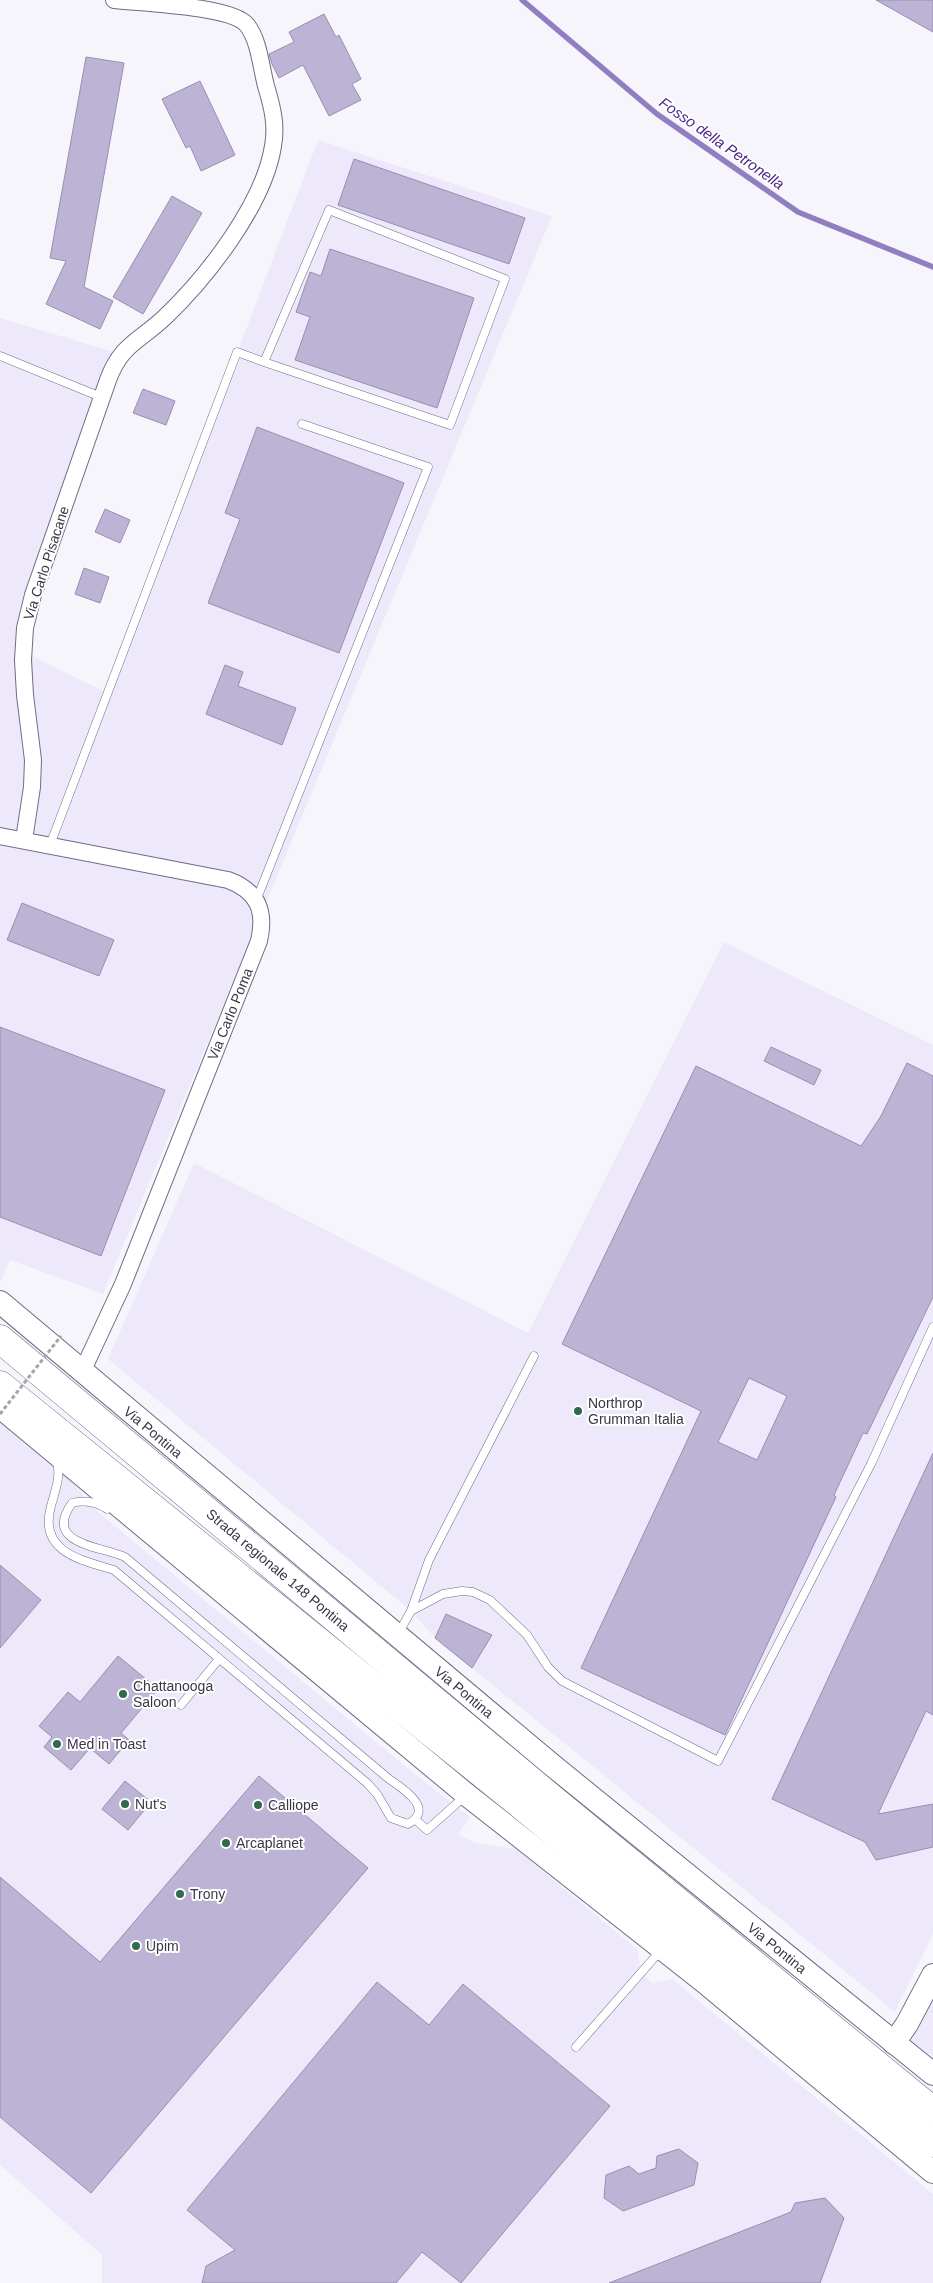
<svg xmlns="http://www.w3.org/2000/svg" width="933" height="2283" font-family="Arial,sans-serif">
<rect width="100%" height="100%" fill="#f6f5fc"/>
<g fill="#ede9fb">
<polygon points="318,140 552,216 103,1294 10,1260 0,1283 0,318 121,354 101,397 23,652 108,693"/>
<polygon points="724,942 933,1045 933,1934 895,2012 435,1638 411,1611 108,1359 194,1163 528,1333"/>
<polygon points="0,1417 38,1445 98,1512 410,1770 470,1817 458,1834 475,1843 516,1849 638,1950 641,1972 652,1983 672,1979 933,2194 933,2283 102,2283 102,2255 0,2165"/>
<polygon points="933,1998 933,2057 912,2041"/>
</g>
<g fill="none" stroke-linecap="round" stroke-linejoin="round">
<polyline stroke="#917ec1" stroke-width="5.5" points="522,0 657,114 798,212 933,267"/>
</g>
<g fill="#bcb3d5" stroke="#978fb0" fill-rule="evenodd">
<polygon points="876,0 933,0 933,32"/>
<polygon points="324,14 336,37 339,35 361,79 352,84 361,100 329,116 303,65 279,78 272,64 269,54 294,42 289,32"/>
<polygon points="86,57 124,63 84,287 113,301 100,329 46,304 66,261 50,258"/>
<polygon points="200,81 235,155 201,171 190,146 186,148 162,99"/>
<polygon points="354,159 525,218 509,264 338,205"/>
<polygon points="172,196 202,213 143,314 113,297"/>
<polygon points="330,249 474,298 437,408 295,360 310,317 296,312 310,272 321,276"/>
<polygon points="143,389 175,401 166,425 133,413"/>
<polygon points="257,427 404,483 339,653 208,603 240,519 225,513"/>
<polygon points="105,509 130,520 120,543 95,532"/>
<polygon points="84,568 109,577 100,603 75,594"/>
<polygon points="225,665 243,672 238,686 296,708 282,745 206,714"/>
<polygon points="22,903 114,940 99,976 7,940"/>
<polygon points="0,1027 165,1090 101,1256 0,1217"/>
<polygon points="771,1047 821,1070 814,1085 764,1061"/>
<path d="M907 1063 933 1076V1297L867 1434 863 1433 834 1495 836 1497 725 1735 581 1668 701 1411 562 1344 696 1066 861 1146 881 1116ZM749 1378 787 1396 757 1460 718 1442Z"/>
<polygon points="933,1453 933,1715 926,1711 878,1814 933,1804 933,1847 876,1860 865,1842 772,1799"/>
<polygon points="0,1565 41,1600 0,1648"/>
<polygon points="446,1614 492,1635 472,1668 435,1638"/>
<polygon points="118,1656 158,1689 121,1733 129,1740 109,1764 90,1748 71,1770 44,1747 52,1737 39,1726 68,1692 80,1702"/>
<polygon points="259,1776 368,1868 91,2193 0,2117 0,1877 100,1962"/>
<polygon points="125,1781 151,1802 128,1830 102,1809"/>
<polygon points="377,1982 429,2025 463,1984 610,2106 461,2283 422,2252 396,2283 202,2283 206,2266 235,2250 187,2210"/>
<polygon points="679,2149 698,2163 694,2185 623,2211 604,2198 606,2175 629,2166 639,2174 656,2168 657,2156"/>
<polygon points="825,2198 844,2218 820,2283 609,2283 791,2212 795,2203"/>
</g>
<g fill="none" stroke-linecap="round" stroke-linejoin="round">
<defs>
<g id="lane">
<polyline points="0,356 101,397"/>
<polyline points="50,845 237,352 264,362 329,210 505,279 450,425 264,362"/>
<polyline points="256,901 428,467 302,424"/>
<path d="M57 1461C61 1477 55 1491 51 1506 38 1552 81 1560 114 1570L367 1783 377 1794 391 1818 408 1824C436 1809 402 1788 389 1779L125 1557C102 1546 42 1545 72 1503 84 1500 97 1502 107 1509"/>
<polyline points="411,1611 429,1560 534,1356"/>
<polyline points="398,1634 411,1611 443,1594 462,1591 473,1592 490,1600 527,1635 548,1667 562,1681 718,1761 871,1464 933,1327"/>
<polyline points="181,1705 219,1659"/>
<polyline points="416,1820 427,1830 465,1796"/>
<polyline points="576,2047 661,1950"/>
</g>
<g id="street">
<path d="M0 836 228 880C258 891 266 911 259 941L123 1284 82 1372"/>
<path d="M24 840 32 787 33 760 25 695 23 660 25 628 33 595 108 380C121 344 140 341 165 317 207 277 264 204 273 146 277 125 272 106 266 86 261 67 259 40 247 25 232 6 141 3 114 0"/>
</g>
<g id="secondary">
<polyline points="0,1302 552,1765 933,2074"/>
<polyline points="0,1407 467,1795 702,1980 933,2172"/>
<polyline points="894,2043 907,2024 933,1975"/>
</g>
<g id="highway">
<polyline points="0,1339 556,1802 933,2111"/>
<polyline points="0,1385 520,1804 933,2143"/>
</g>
</defs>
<use href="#lane" stroke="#716988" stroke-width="9"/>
<use href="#street" stroke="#716988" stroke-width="18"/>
<use href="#secondary" stroke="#716988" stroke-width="24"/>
<use href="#highway" stroke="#716988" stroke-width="29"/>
<use href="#lane" stroke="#fff" stroke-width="8"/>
<use href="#street" stroke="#fff" stroke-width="16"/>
<use href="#secondary" stroke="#fff" stroke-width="22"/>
<use href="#highway" stroke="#fff" stroke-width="28"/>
<polyline stroke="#a5a3ad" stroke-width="3" stroke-dasharray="4 2.5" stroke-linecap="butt" points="0,1414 61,1336"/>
</g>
<g fill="#31684e" stroke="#fff" stroke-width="2">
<circle cx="578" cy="1411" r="5"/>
<circle cx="123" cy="1694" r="5"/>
<circle cx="57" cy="1744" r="5"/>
<circle cx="125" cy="1804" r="5"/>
<circle cx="258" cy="1805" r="5"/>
<circle cx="226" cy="1843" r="5"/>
<circle cx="180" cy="1894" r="5"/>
<circle cx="136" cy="1946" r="5"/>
</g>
<g text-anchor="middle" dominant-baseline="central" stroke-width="4" stroke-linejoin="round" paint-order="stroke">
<g font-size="14" fill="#3a3745" stroke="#fff">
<text transform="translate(46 563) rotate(-72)">Via Carlo Pisacane</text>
<text transform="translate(230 1014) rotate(-68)">Via Carlo Poma</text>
<text transform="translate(153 1432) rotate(40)">Via Pontina</text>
<text transform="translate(278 1570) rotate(40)">Strada regionale 148 Pontina</text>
<text transform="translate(464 1692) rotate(40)">Via Pontina</text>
<text transform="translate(777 1948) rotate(39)">Via Pontina</text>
</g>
<g font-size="14" fill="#3a3745" stroke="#fff" text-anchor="start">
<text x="588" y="1403">Northrop<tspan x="588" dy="16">Grumman Italia</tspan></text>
<text x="133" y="1686">Chattanooga<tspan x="133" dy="16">Saloon</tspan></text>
<text x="67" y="1744">Med in Toast</text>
<text x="135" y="1804">Nut's</text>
<text x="268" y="1805">Calliope</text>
<text x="236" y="1843">Arcaplanet</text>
<text x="190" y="1894">Trony</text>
<text x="146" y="1946">Upim</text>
</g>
<g font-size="15" font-style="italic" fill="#491f85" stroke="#fff">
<text transform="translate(722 143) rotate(35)">Fosso della Petronella</text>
</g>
</g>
</svg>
